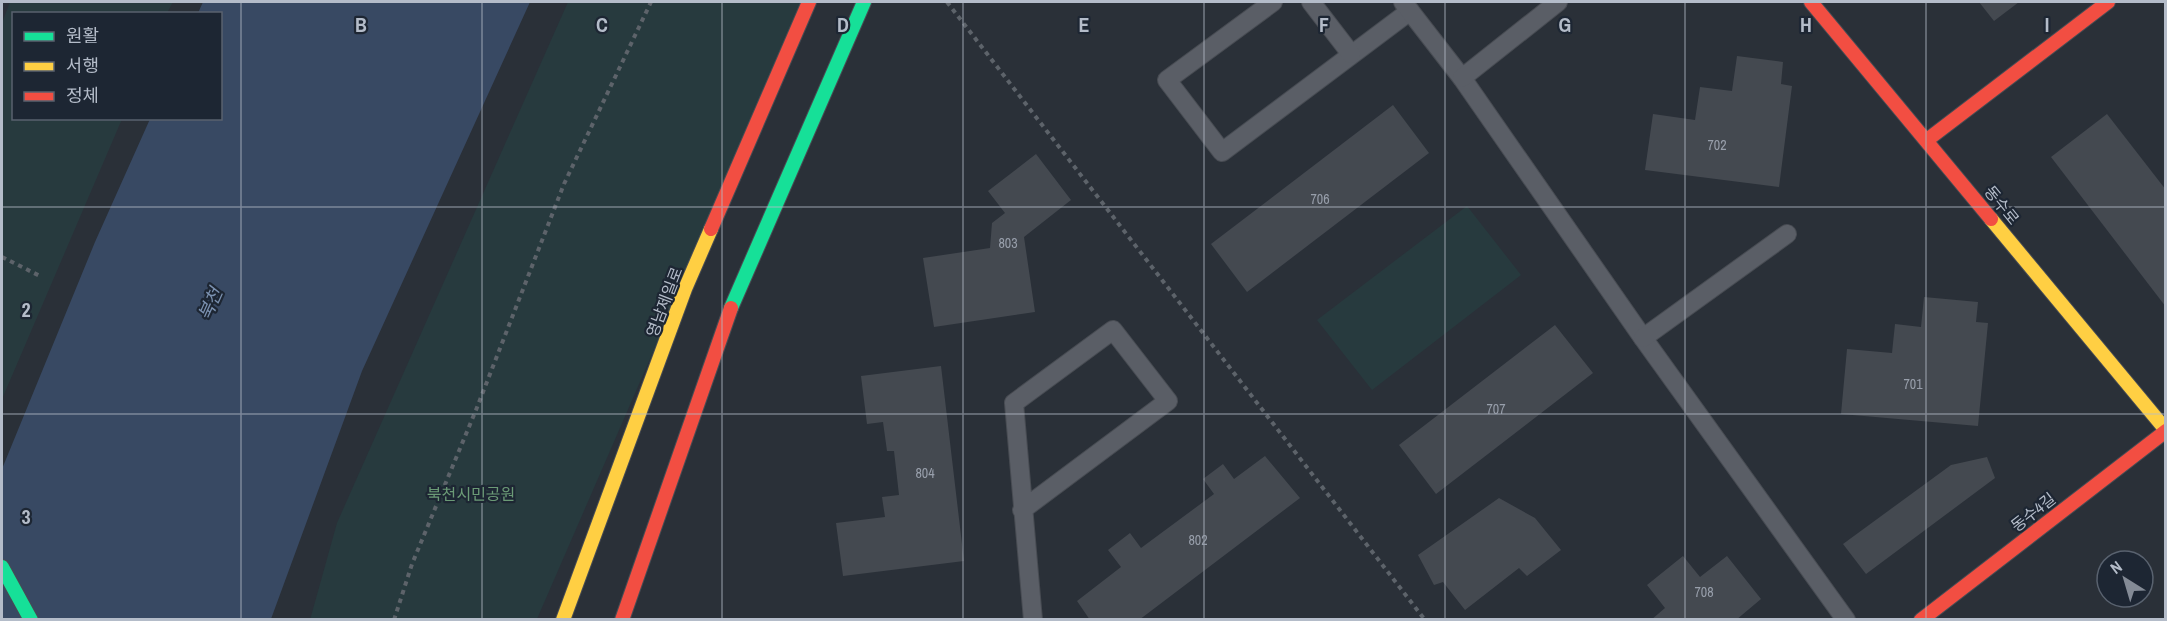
<svg xmlns="http://www.w3.org/2000/svg" width="2167" height="621" font-family="'Archivo Narrow','Noto Sans KR',sans-serif">
<rect width="100%" height="100%" fill="#2a3038"/>
<g fill="#273a3e">
<polygon points="10,2 173,2 167,13 14,14 14,118 122,119 2,399 2,23"/>
<polygon points="568,2 805,2 537,619 310,620 337,523"/>
<polygon points="1467,206 1521,275 1372,390 1317,320"/>
</g>
<polygon fill="#384963" points="203,2 530,2 362,371 271,619 2,620 2,469 95,242 150,119 220,118 220,14 198,13"/>
<g fill="#444950">
<polygon points="1979,2 2019,2 1994,21"/>
<polygon points="1737,56 1783,62 1781,84 1792,86 1779,187 1645,170 1653,114 1695,120 1700,87 1732,91"/>
<polygon points="1393,105 1429,153 1247,292 1211,244"/>
<polygon points="2107,114 2166,190 2166,307 2051,157"/>
<polygon points="1036,154 1071,200 1024,237 1035,312 934,327 923,258 990,248 992,223 1005,213 988,191"/>
<polygon points="1924,297 1978,302 1976,322 1988,323 1978,426 1841,414 1847,349 1892,353 1895,324 1921,327"/>
<polygon points="1555,325 1593,373 1436,494 1399,445"/>
<polygon points="941,366 964,561 843,576 836,523 885,517 882,497 899,495 894,451 887,451 883,422 867,424 861,376"/>
<polygon points="1265,456 1300,498 1139,620 1090,620 1077,601 1121,567 1108,550 1130,533 1141,548 1214,494 1203,479 1223,464 1234,479"/>
<polygon points="1987,457 1995,478 1866,574 1843,544 1951,465"/>
<polygon points="1499,498 1535,518 1561,550 1527,576 1519,568 1465,610 1443,582 1434,585 1418,555"/>
<polygon points="1683,556 1700,577 1727,556 1761,599 1736,620 1651,620 1665,608 1647,585"/>
</g>
<g fill="none" stroke-linecap="round" stroke-linejoin="round">
<defs>
<g id="lane">
<polyline points="1273,2 1167,80 1222,152 1410,11"/>
<polyline points="1311,2 1351,54"/>
<polyline points="1403,2 1462,78 1643,338 1846,620"/>
<polyline points="1462,78 1558,2"/>
<polyline points="1643,338 1787,234"/>
<polyline points="1022,510 1168,401 1113,330 1014,403 1033,620"/>
</g>
<g id="fast">
<polyline points="731,308 864,2"/>
<polyline points="2,567 31,620"/>
</g>
<g id="slow">
<polyline points="1991,219 2166,430"/>
<polyline points="563,620 685,289 711,229"/>
</g>
<g id="jam">
<polyline points="1811,2 1991,219"/>
<polyline points="1927,140 2108,2"/>
<polyline points="711,229 809,2"/>
<polyline points="622,620 731,308"/>
<polyline points="1921,620 2166,431"/>
</g>
</defs>
<use href="#lane" stroke="#484c53" stroke-width="20"/>
<use href="#fast" stroke="#484c53" stroke-width="16"/>
<use href="#slow" stroke="#484c53" stroke-width="16"/>
<use href="#jam" stroke="#484c53" stroke-width="16"/>
<g stroke="#5d636a" stroke-width="4" stroke-dasharray="4.5 4.5" stroke-linecap="butt">
<polyline points="947,2 1425,620"/>
<polyline points="2,257 40,276"/>
<polyline points="394,620 412,564 476,410 564,184 651,2"/>
</g>
<use href="#lane" stroke="#5a5e66" stroke-width="18"/>
<use href="#fast" stroke="#16e098" stroke-width="14"/>
<use href="#slow" stroke="#ffcf43" stroke-width="14"/>
<use href="#jam" stroke="#f24e42" stroke-width="14"/>
</g>
<path fill="none" stroke="#b4bcc9" stroke-width="1.5" stroke-opacity="0.55" d="M241 2V620M482 2V620M722 2V620M963 2V620M1204 2V620M1445 2V620M1685 2V620M1926 2V620M2 207H2166M2 414H2166"/>
<g text-anchor="middle" dominant-baseline="central" stroke-width="4.5" stroke-linejoin="round" paint-order="stroke">
<g font-size="14" fill="#989fab">
<text x="1717" y="145">702</text>
<text x="1320" y="199">706</text>
<text x="1008" y="243">803</text>
<text x="1913" y="384">701</text>
<text x="1496" y="409">707</text>
<text x="925" y="473">804</text>
<text x="1198" y="540">802</text>
<text x="1704" y="592">708</text>
</g>
<g font-size="16" fill="#b4bcc9" stroke="#1d2633">
<text transform="translate(2002 205) rotate(51)">동수로</text>
<text transform="translate(664 302) rotate(-69)">영남제일로</text>
<text transform="translate(2033 512) rotate(-38)">동수4길</text>
</g>
<g font-size="16" fill="#6b9a76" stroke="#1d2633">
<text x="471" y="494">북천시민공원</text>
</g>
<g font-size="18" font-style="italic" fill="#7c92b1" stroke="#1d2633">
<text transform="translate(210 304) rotate(-66)">북천</text>
</g>
</g>
<g font-size="20" text-anchor="middle" font-weight="bold" fill="#b4bcc9" stroke="#1d2633" stroke-width="4.5" stroke-linejoin="round" paint-order="stroke">
<text x="361" y="32">B</text>
<text x="602" y="32">C</text>
<text x="843" y="32">D</text>
<text x="1084" y="32">E</text>
<text x="1324" y="32">F</text>
<text x="1565" y="32">G</text>
<text x="1806" y="32">H</text>
<text x="2047" y="32">I</text>
<text x="26" y="317">2</text>
<text x="26" y="524">3</text>
</g>
<rect width="2167" height="621" fill="none" stroke="#b4bcc9" stroke-width="6"/>
<rect x="12" y="12" width="210" height="108" fill="#1d2633" stroke="#59626f" stroke-width="1.5"/>
<rect x="24" y="32" width="30" height="9" fill="#16e098" stroke="#59626f" stroke-width="1.5"/>
<text x="66" y="42" font-size="18" fill="#b4bcc9">원활</text>
<rect x="24" y="62" width="30" height="9" fill="#ffcf43" stroke="#59626f" stroke-width="1.5"/>
<text x="66" y="72" font-size="18" fill="#b4bcc9">서행</text>
<rect x="24" y="92" width="30" height="9" fill="#f24e42" stroke="#59626f" stroke-width="1.5"/>
<text x="66" y="102" font-size="18" fill="#b4bcc9">정체</text>
<g transform="translate(2125 579) rotate(323)"><circle r="28" fill="#1d2633" stroke="#59626f" stroke-width="1.5"/>
<path d="M0-4.5L10 22L0 15L-10 22Z" fill="#848b96"/>
<text y="-9" font-size="16" font-weight="bold" text-anchor="middle" fill="#b4bcc9">N</text>
</g>
</svg>
